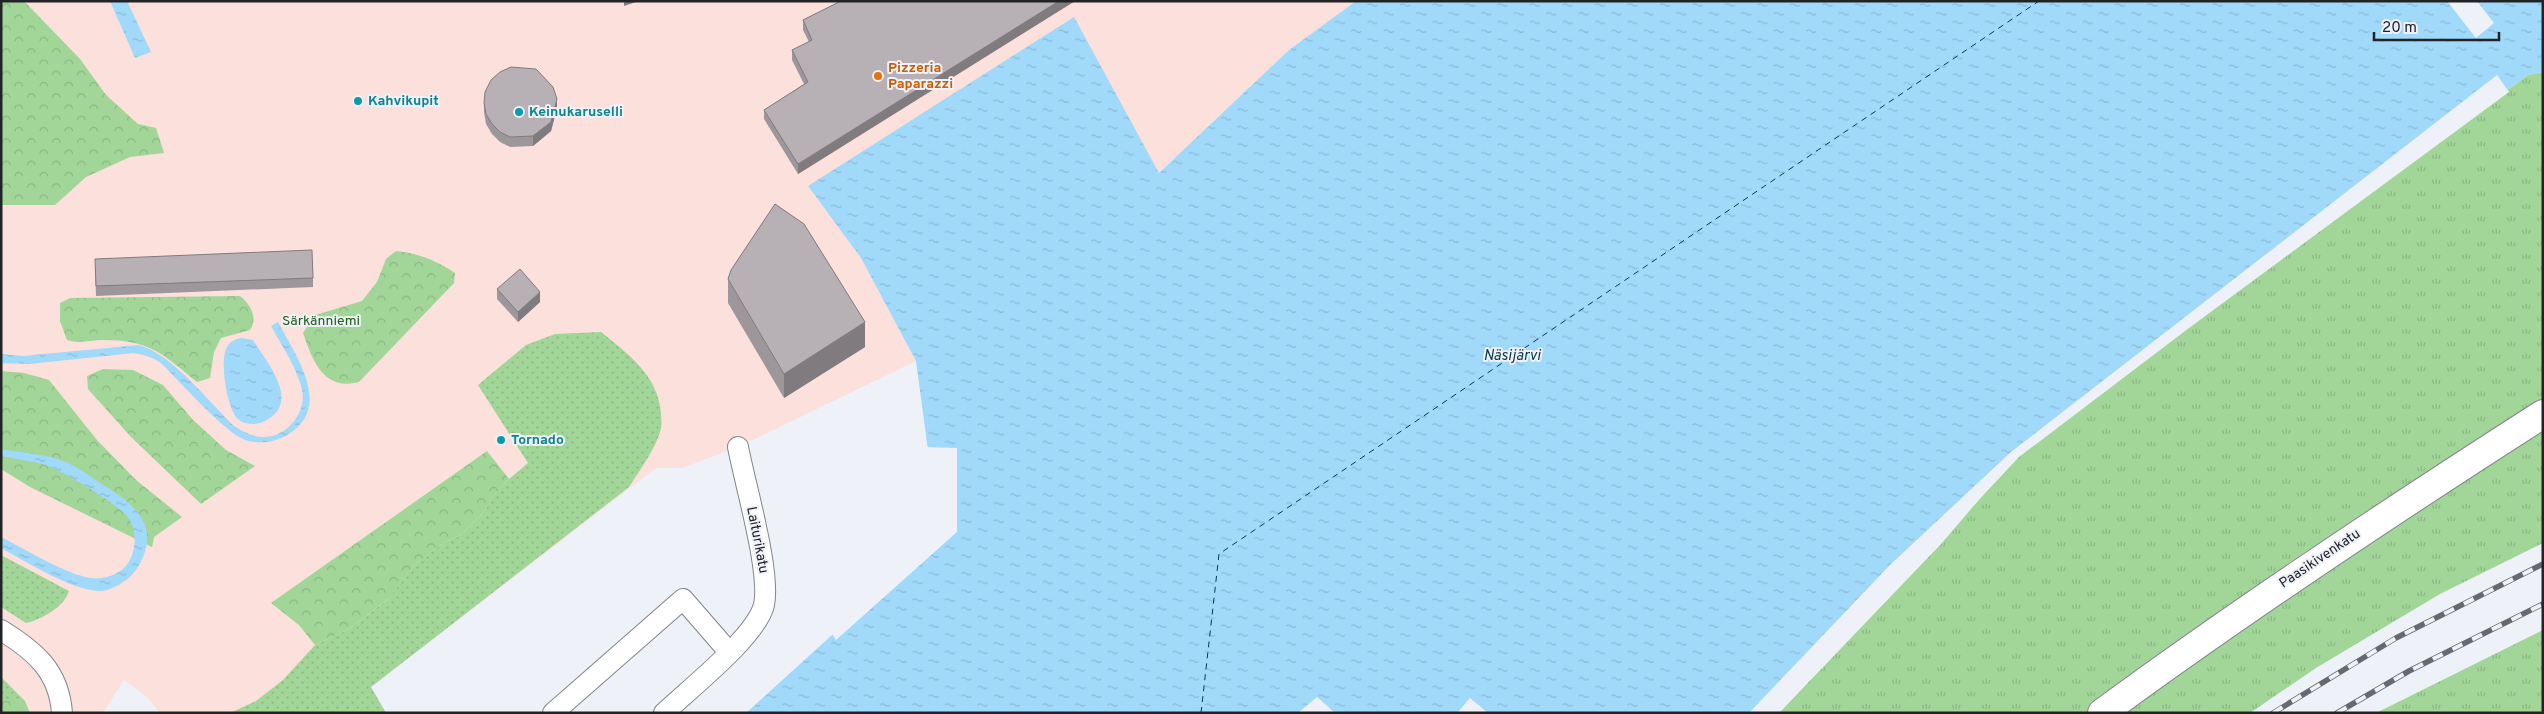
<svg xmlns="http://www.w3.org/2000/svg" width="2544" height="714" font-family="Overpass,sans-serif">
<defs>
<pattern id="grass-dots" width="8" height="8" patternUnits="userSpaceOnUse" patternTransform="scale(1.25)"><rect width="8" height="8" fill="#a1d698"/><path d="M2 2h.1M6 6h.1" fill="none" stroke="#8ab783" stroke-width="1.8" stroke-linecap="round"/></pattern>
<pattern id="forest-crowns" width="20" height="18" patternUnits="userSpaceOnUse" patternTransform="scale(1.25)"><rect width="20" height="18" fill="#a1d698"/><path d="M2 6a3 3 0 1 1 6 0M12 15a3 3 0 1 1 6 0" fill="none" stroke="#8ab783"/></pattern>
<pattern id="park-tufts" width="24" height="20" patternUnits="userSpaceOnUse" patternTransform="scale(1.25)"><rect width="24" height="20" fill="#a1d698"/><path d="M3 7l-1-3M5 7V3M7 7l1-3M15 17l-1-3M17 17v-4M19 17l1-3" fill="none" stroke="#8ab783"/></pattern>
<pattern id="water-ripples" width="26" height="14" patternUnits="userSpaceOnUse" patternTransform="scale(1.25)"><rect width="26" height="14" fill="#a1d9fa"/><path d="M2 4q2-2 4 0t4 0M15 11q2-2 4 0t4 0" fill="none" stroke="#8abad6"/></pattern>
</defs>
<rect width="100%" height="100%" fill="#eef1f8"/>
<polygon fill="#fbe0db" points="1,1 1356,1 1289,50 1159,173 808,186 861,258 916,361 738,447 682,468 656,468 371,687 386,713 160,713 147,697 124,680 103,713 1,713"/>
<g fill="url(#grass-dots)">
<path d="M601 332C628 354 658 375 661 413 661 418 662 424 661 429 655 450 641 468 629 487L371 687 386 713H230L256 701 283 680 315 645 349 629 388 599 413 566 443 543 461 535 484 512 493 496 509 479 528 463 478 385 526 345 555 334Z"/>
<path d="M1 555 69 591C65 606 41 620 26 623L1 607Z"/>
<polygon points="1,677 25,701 1,701"/>
</g>
<g fill="url(#forest-crowns)">
<polygon points="1,1 24,1 80,59 106,95 138,124 156,128 164,153 130,157 86,177 55,205 1,205"/>
<path d="M396 251C417 253 438 261 455 273L454 283 359 382C324 391 313 362 303 333L315 315 362 301 377 282 386 259Z"/>
<path d="M240 296C251 305 258 318 250 330L221 338 214 352 210 378 197 382C161 353 151 340 102 340 90 340 79 344 67 340L60 321V303L70 298Z"/>
<polygon points="103,369 133,370 163,385 193,420 226,450 255,466 201,504 131,437 88,389 87,376"/>
<polygon points="1,371 24,373 49,380 97,440 136,480 182,517 154,537 152,547 30,487 1,469"/>
<polygon points="487,451 509,479 493,496 484,512 461,535 443,543 413,566 389,598 349,629 315,645 299,625 271,603"/>
<polygon points="1,701 25,701 30,713 1,713"/>
</g>
<g fill="url(#park-tufts)">
<polygon points="2543,72 2543,543 2440,594 2316,668 2250,713 1779,713 1942,543 2017,455 2187,326 2528,75"/>
<polygon points="2543,630 2543,713 2376,713"/>
</g>
<g fill="url(#water-ripples)">
<polygon points="110,1 127,1 151,52 135,58"/>
<polygon points="1356,1 2543,1 2543,72 2528,75 2187,326 2017,455 1776,713 1335,713 1317,697 1298,713 746,713 950,528 952,450 928,450 916,361 861,258 808,186 1074,17 1159,173 1289,50"/>
<path d="M278 322C296 356 334 408 287 435 273 443 257 445 243 439 224 431 179 381 162 364 153 357 145 355 134 353L29 364 1 363V354L23 356 139 345C173 355 208 401 234 426 244 432 254 438 266 437 288 436 307 411 302 390 297 368 282 346 271 326Z"/>
<path d="M242 338 253 340C267 363 302 402 265 421 258 425 245 425 239 420 227 411 219 360 227 347 230 341 236 339 242 338Z"/>
<path d="M1 449C22 453 49 454 68 463 79 468 90 476 100 483 135 504 164 527 136 570 129 580 111 592 98 591 67 588 29 563 1 548V537C25 549 67 575 91 578 105 580 121 574 128 563 137 550 137 528 127 516 116 503 63 471 46 465 32 461 16 459 1 456Z"/>
</g>
<g fill="#eef1f8">
<polygon points="2447,1 2477,1 2494,23 2476,38"/>
<polygon points="2497,75 2509,92 2189,328 2019,457 1779,713 1749,713 1891,564 2011,452"/>
<polygon points="925,447 957,448 957,532 836,640 832,634 947,527 949,452 927,452"/>
<polygon points="1470,698 1488,713 1458,712"/>
</g>
<g fill="none" stroke-linecap="round" stroke-linejoin="round">
<polyline stroke="#0a374d" stroke-width="1" stroke-dasharray="6 5" stroke-linecap="butt" points="1201,713 1219,554 2039,1"/>
<defs>
<g id="lane">
<path d="M1 630C35 651 59 671 62 713"/>
<polyline points="553,713 683,599 729,652"/>
<path d="M664 713C689 689 756 637 764 605 771 572 745 484 738 447"/>
</g>
<path id="street" d="M2102 713C2245 608 2393 510 2543 414"/>
</defs>
<use href="#lane" stroke="#82858b" stroke-width="22"/>
<use href="#street" stroke="#82858b" stroke-width="30"/>
<use href="#lane" stroke="#fff" stroke-width="20"/>
<use href="#street" stroke="#fff" stroke-width="28"/>
<defs>
<g id="rail">
<polyline points="2273,713 2396,638 2543,564"/>
<polyline points="2337,713 2409,671 2543,604"/>
</g>
</defs>
<use href="#rail" stroke="#67696d" stroke-width="5.5"/>
<use href="#rail" stroke="#eef1f8" stroke-width="4" stroke-dasharray="11" stroke-linecap="butt"/>
</g>
<g fill="#9d979b">
<polygon points="841,1 1075,1 798,174 764,119 764,110 804,84 792,60 792,50 809,42 803,30 803,20"/>
<polygon points="484,103 557,108 551,131 533,146 510,147 500,142 492,134 486,124 484,112"/>
<polygon points="95,268 313,278 313,287 96,296"/>
<polygon points="728,279 865,347 784,398 728,303"/>
<polygon points="497,289 540,302 518,322 497,299"/>
</g>
<g fill="#807b7e">
<polygon points="624,1 639,1 624,6"/>
<polygon points="1059,1 1075,1 798,174 798,164"/>
<polygon points="557,99 557,108 551,131 533,146 533,136"/>
<polygon points="540,292 540,302 518,322 518,312"/>
<polygon points="865,322 865,347 784,398 784,374"/>
</g>
<g fill="#b7b0b4" stroke="#807b7e">
<polygon points="841,1 1059,1 798,164 764,110 808,82 792,50 812,40 803,20"/>
<polygon points="511,67 536,69 553,87 557,99 551,122 533,136 510,137 500,132 492,124 486,114 484,103 485,92 491,80 500,72"/>
<polygon points="775,204 804,224 865,322 784,374 728,279 731,270"/>
<polygon points="312,250 313,278 96,286 95,259"/>
<polygon points="520,269 540,292 518,312 497,289"/>
</g>
<circle fill="#e8710a" stroke="#eef1f8" stroke-width="2" cx="878" cy="76" r="5"/>
<g fill="#0f9aa8" stroke="#eef1f8" stroke-width="2">
<circle cx="358" cy="101" r="5"/>
<circle cx="519" cy="112" r="5"/>
<circle cx="501" cy="440" r="5"/>
</g>
<g text-anchor="middle" dominant-baseline="central" stroke-width="4" stroke-linejoin="round" paint-order="stroke">
<g font-size="14" font-weight="bold" fill="#c56008" stroke="#eef1f8" text-anchor="start">
<text x="888" y="68">Pizzeria<tspan x="888" dy="16">Paparazzi</tspan></text>
</g>
<g font-size="14" font-weight="bold" fill="#0d838f" stroke="#eef1f8" text-anchor="start">
<text x="368" y="101">Kahvikupit</text>
<text x="529" y="112">Keinukaruselli</text>
<text x="511" y="440">Tornado</text>
</g>
<g font-size="14" fill="#1f5d14" stroke="#eef1f8">
<text x="321" y="321">Särkänniemi</text>
</g>
<g font-size="14" fill="#222326" stroke="#eef1f8">
<text transform="translate(757 540) rotate(79)">Laiturikatu</text>
<text transform="translate(2320 559) rotate(-34)">Paasikivenkatu</text>
</g>
<g font-size="15" font-style="italic" fill="#0a374d" stroke="#eef1f8">
<text x="1512" y="356">Näsijärvi</text>
</g>
</g>
<rect width="2544" height="714" fill="none" stroke="#222326" stroke-width="5"/>
<path d="M2374 32v8h125v-8" fill="none" stroke="#222326" stroke-width="2.5"/>
<text x="2382" y="32" font-size="15" fill="#222326" stroke="#eef1f8" stroke-width="4" paint-order="stroke">20 m</text>
</svg>
